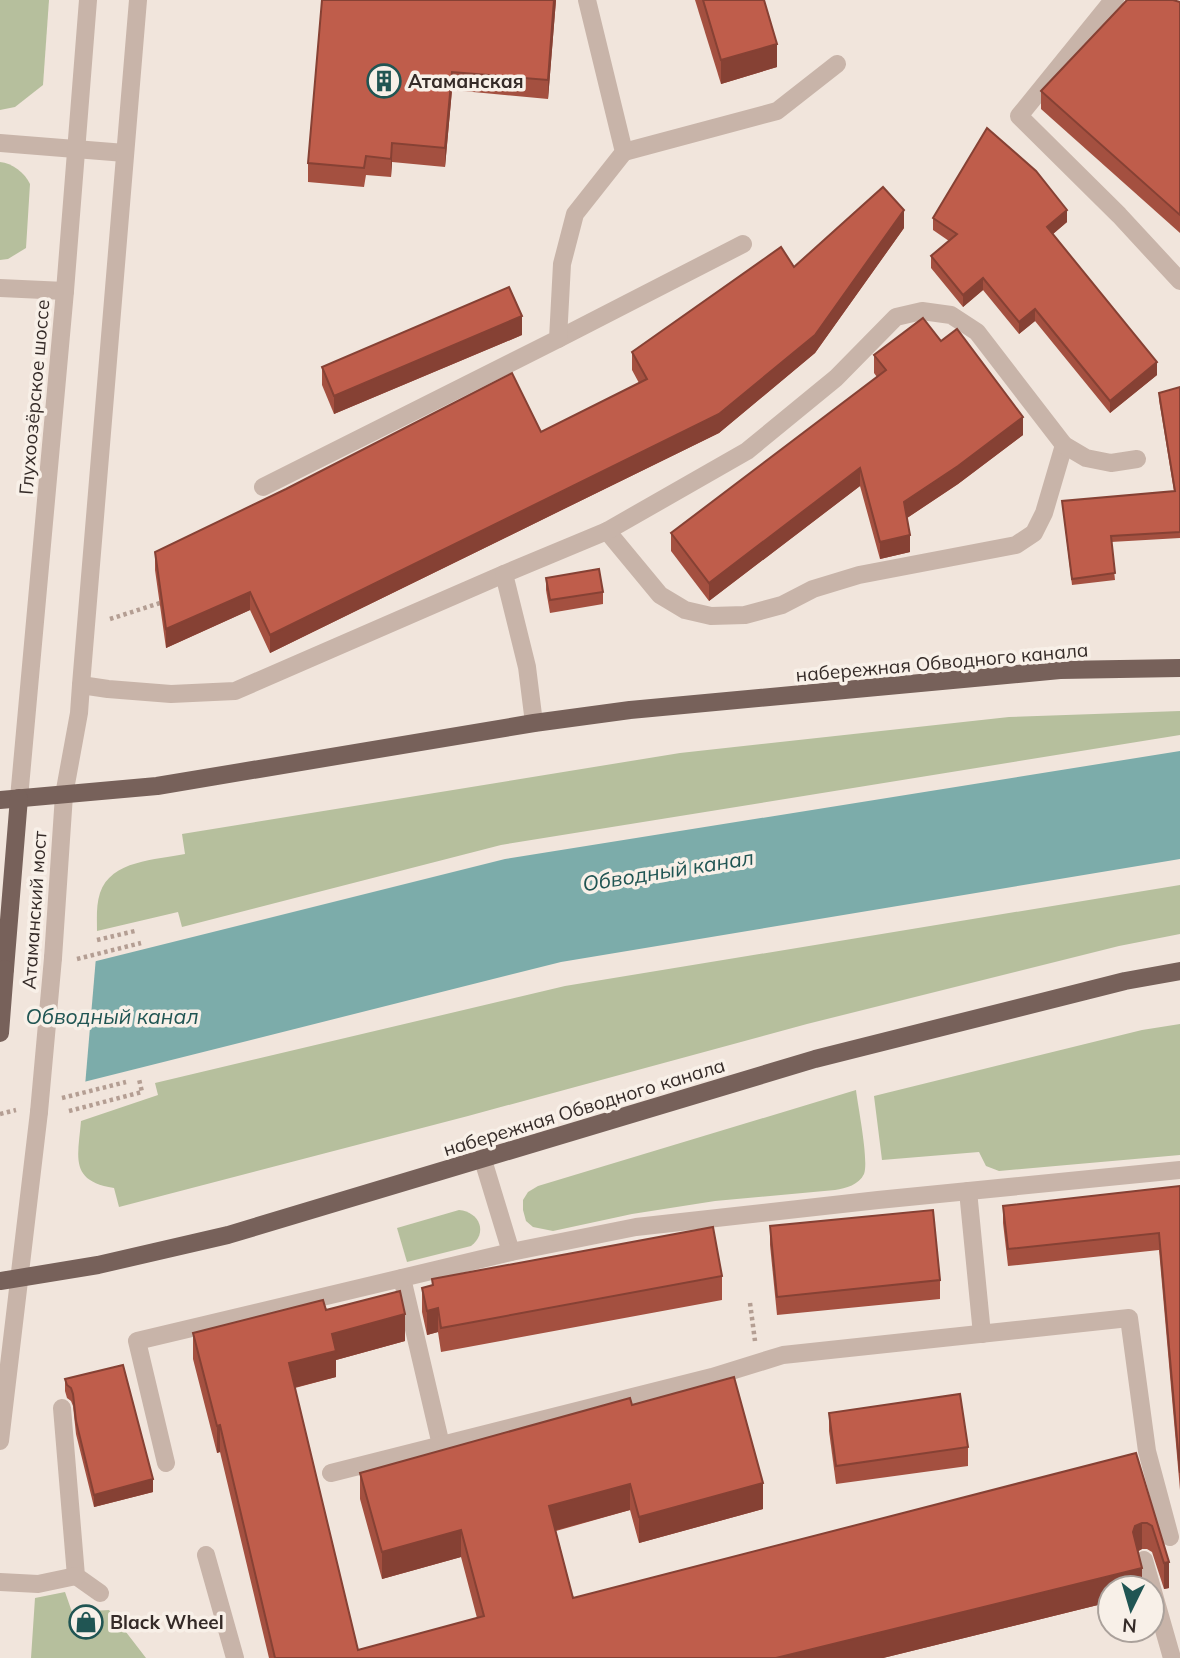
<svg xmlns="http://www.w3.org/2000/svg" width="1180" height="1658" font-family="Mulish,sans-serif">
<rect width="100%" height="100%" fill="#f1e5dc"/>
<g fill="#b6bf9d">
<polygon points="0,0 49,0 43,85 15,107 0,110"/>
<path d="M0 162C12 163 25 173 30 184L26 248 8 259 0 260Z"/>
<path d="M1180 711V735L501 845 182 927 178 912 97 931C97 919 96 905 100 893 111 860 156 860 185 854L182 834 680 753 1009 717Z"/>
<path d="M1180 885V934L1119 946 807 1024 468 1116 119 1207 114 1188C69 1181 78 1157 81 1121L158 1095 155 1083 565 986Z"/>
<polygon points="1180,1024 1180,1155 999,1171 986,1166 979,1152 882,1160 874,1096 1142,1030"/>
<path d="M856 1090C858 1107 869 1161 864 1174 859 1185 846 1188 835 1190L715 1201 632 1214 553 1231 533 1227 526 1221 523 1210V1200L528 1192 538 1186Z"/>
<path d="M459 1210C480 1212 488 1233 471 1246L407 1262 397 1228Z"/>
<polygon points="65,1592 72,1612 109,1610 146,1658 31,1658 35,1598"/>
</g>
<polygon fill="#7cacaa" points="1180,751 1180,859 561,962 0,1103 0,985 505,859"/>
<polygon fill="#f1e5dc" points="96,957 85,1086 0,1107 0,982"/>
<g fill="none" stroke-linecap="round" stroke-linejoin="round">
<g stroke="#b49e93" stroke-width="4.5" stroke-dasharray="3.5 3.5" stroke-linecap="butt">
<polyline points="110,619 160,603"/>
<polyline points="97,940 135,931"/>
<polyline points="77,959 141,943"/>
<polyline points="62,1098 126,1082"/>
<polyline points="69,1111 142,1092 139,1079"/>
<polyline points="0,1114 16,1110"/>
<polyline points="750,1303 755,1341"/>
</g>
<g stroke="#c8b4a9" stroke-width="18">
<polyline points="1115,0 1109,5 1019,116 1119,215 1180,281"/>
<polyline points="0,143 125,153"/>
<polyline points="624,152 777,111 837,64"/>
<polyline points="0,288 65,291"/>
<polyline points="558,339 743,244"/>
<polyline points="263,487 558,339 562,264 575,214 624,152 587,0"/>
<polyline points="607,531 660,595 685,610 711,616 745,615 782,605 813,589 859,575 1016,545 1034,533 1044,513 1064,445"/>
<polyline points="81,685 108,689 171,694 235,691 504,574"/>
<polyline points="534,723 527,667 504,574 607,531 747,451 836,378 896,317 922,311 951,315 977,332 1064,445 1086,458 1111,463 1137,459"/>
<polyline points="19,798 65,291 88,0"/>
<polyline points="53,958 64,795 79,713 81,685 138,0"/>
<polyline points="483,1160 511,1252"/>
<polyline points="968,1191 982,1334"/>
<polyline points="402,1278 441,1445"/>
<polyline points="62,1408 76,1576 100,1593"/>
<polyline points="0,1441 39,1112"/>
<polyline points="166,1463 137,1341 511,1252 636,1227 878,1200 1180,1170"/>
<polyline points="331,1473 712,1377 783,1355 1129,1318 1147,1451 1170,1537"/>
<polyline points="206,1555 235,1658"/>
<polyline points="1144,1560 1172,1658"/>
<polyline points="0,1582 38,1584 76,1576"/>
</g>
<g stroke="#77615a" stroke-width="18">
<polyline points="0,800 157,786 534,723 630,710 1060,670 1180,668"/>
<polyline points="5,969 19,798"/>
<polyline points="0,1281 98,1265 228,1235 815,1059 1125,981 1180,971"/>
</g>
<polyline stroke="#c8b4a9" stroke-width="18" points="39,1112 53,958"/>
<polyline stroke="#77615a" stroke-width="18" points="0,1033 5,969"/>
</g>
<g fill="#a45040">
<polygon points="556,0 548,99 452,90 445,167 392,162 391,177 366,175 364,187 308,182 308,163"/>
<polygon points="695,0 764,0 777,67 721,84"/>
<polygon points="1180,2 1180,233 1041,109 1041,91"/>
<polygon points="933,218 1067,222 1053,234 1157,375 1110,413 1035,321 1019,334 983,290 963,307 931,268 931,256 949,241 933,230"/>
<polygon points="904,228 815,353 719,433 270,653 250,610 166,648 155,570 155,552 541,432 639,383 632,370 632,352 794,267"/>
<polygon points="522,335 334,414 322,385 322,367"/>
<polygon points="941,341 1023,435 958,484 907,518 910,552 880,559 860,486 709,601 671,551 671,533 877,377 874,373 874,355"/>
<polygon points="1180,387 1180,538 1111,542 1115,580 1072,585 1062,501 1174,491 1159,400 1159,393"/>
<polygon points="546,578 603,592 603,604 550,613 546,590"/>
<polygon points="1180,1186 1180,1490 1159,1250 1008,1266 1003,1223 1003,1206"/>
<polygon points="770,1226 940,1280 940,1299 777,1315 770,1245"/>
<polygon points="722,1276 722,1300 441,1352 438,1332 427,1335 422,1312 422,1288 432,1285 432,1279"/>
<polygon points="326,1310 405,1341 336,1360 336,1377 295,1388 358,1650 477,1618 461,1557 382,1579 360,1499 360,1473 632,1405 763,1509 639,1543 630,1510 556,1531 573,1598 1136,1453 1169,1562 1169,1588 1164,1589 1152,1552 1147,1549 1142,1549 1138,1551 1142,1588 1110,1588 1110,1602 883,1658 269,1658 220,1452 217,1453 193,1359 193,1333"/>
<polygon points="65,1379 153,1492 94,1507 76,1434 73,1406 71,1401 67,1398 65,1391"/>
<polygon points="829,1413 968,1447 968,1466 836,1484 829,1431"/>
</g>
<g fill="#864134">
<polygon points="554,0 556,0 548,99 548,80"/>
<polygon points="777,44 777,67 721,84 721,60"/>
<polygon points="452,72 452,90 445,167 445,148"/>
<polygon points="392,143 392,162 391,177 391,159"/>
<polygon points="904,210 904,228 815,353 719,433 270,653 270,635"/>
<polygon points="1067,210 1067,222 1047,239 1047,227"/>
<polygon points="983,278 983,290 963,307 963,295"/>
<polygon points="1035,309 1035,321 1019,334 1019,322"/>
<polygon points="522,316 522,335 334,414 334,396"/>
<polygon points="1157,362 1157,375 1110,413 1110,401"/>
<polygon points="1023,417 1023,435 958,484 904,520 904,502"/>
<polygon points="860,468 860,486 709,601 709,583"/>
<polygon points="910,535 910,552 880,559 880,542"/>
<polygon points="250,592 250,610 166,648 166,629"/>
<polygon points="438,1308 438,1332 427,1335 427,1311"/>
<polygon points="405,1314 405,1341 336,1360 336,1377 289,1389 289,1363 332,1334"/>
<polygon points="220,1425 220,1452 217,1453 217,1426"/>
<polygon points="153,1479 153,1492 94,1507 94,1495"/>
<polygon points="763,1483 763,1509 639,1543 639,1517"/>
<polygon points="630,1484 630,1510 549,1532 549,1506"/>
<polygon points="1142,1523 1142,1549 1135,1553 1133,1532 1135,1526"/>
<polygon points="461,1530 461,1557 382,1579 382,1552"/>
<polygon points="1169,1562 1169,1588 1164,1589 1164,1563"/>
<polygon points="1142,1568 1142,1588 1110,1588 1110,1602 883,1658 776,1658"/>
</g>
<g fill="#bf5d4b" stroke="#864134" stroke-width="2">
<polygon points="322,0 554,0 548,80 452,72 445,148 392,143 391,159 366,156 364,168 308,163"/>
<polygon points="703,0 764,0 777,44 721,60"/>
<polygon points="1127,0 1173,0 1180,2 1180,215 1041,91"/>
<polygon points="987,128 1036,171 1067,210 1047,227 1157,362 1110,401 1035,309 1019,322 983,278 963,295 931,256 957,234 933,218"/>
<polygon points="883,187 904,210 815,335 719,414 270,635 250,592 166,629 155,552 286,489 512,373 541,432 647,379 632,352 781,247 794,267"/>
<polygon points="509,287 522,316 334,396 322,367"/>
<polygon points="923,318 941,341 957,329 1023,417 958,466 904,502 910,535 880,542 860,468 709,583 671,533 886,370 874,355"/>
<polygon points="1180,387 1180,532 1111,536 1115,573 1072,579 1062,501 1175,491 1159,393"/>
<polygon points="599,569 603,592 550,600 546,578"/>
<polygon points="1180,1186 1180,1473 1159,1233 1008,1249 1003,1206"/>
<polygon points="933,1210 940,1280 777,1297 770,1226"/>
<polygon points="713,1227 722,1276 441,1328 438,1308 427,1311 422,1288 433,1285 432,1279"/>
<polygon points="400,1291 405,1314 332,1334 336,1351 289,1363 358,1650 484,1616 461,1530 382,1552 360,1473 630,1398 632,1405 734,1377 763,1483 639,1517 630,1484 549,1506 573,1598 1136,1453 1169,1562 1164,1563 1152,1526 1147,1523 1142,1523 1135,1526 1133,1532 1142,1568 776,1658 275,1658 220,1425 217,1426 193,1333 323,1300 326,1310"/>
<polygon points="123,1365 153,1479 94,1495 76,1421 73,1394 71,1388 67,1385 65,1379"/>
<polygon points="960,1394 968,1447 836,1466 829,1413"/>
</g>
<defs>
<symbol id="building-ring" viewBox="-11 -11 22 22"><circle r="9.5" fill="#f8f0e8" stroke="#205553" stroke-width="1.5"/><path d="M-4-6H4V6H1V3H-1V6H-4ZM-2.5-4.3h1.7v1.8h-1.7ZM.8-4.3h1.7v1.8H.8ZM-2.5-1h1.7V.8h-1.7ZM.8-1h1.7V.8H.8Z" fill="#205553"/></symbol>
<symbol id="shop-ring" viewBox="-11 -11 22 22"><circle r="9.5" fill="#f8f0e8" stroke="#205553" stroke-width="1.5"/><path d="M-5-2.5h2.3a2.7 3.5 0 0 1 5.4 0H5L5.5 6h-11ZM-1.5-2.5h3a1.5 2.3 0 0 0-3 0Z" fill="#205553"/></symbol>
</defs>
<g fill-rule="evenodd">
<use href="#building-ring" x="365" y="62" width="38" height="38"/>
<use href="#shop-ring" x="67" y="1603" width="38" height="38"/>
</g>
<g text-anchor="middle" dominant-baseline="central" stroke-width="7" stroke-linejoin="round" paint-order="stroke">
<g font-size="19" font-weight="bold" fill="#352b28" stroke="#f8f0e8" text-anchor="start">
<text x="408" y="81">Атаманская</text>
<text x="110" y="1622">Black Wheel</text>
</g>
<g font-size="19" fill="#352b28" stroke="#f8f0e8">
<text transform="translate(34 397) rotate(-85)">Глухоозёрское шоссе</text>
<text transform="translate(942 662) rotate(-5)">набережная Обводного канала</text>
<text transform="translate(34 910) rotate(-86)">Атаманский мост</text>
<text transform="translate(584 1107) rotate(-17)">набережная Обводного канала</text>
</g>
<g font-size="21" font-style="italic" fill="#205553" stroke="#f8f0e8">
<text transform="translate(668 870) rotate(-9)">Обводный канал</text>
<text x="112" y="1016">Обводный канал</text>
</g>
</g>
<g transform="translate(1131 1609) rotate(185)"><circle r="33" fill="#f8f0e8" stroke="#aaa19b" stroke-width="2"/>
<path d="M0-5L12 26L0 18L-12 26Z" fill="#205553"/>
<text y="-10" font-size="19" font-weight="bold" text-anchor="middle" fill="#352b28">N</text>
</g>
</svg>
